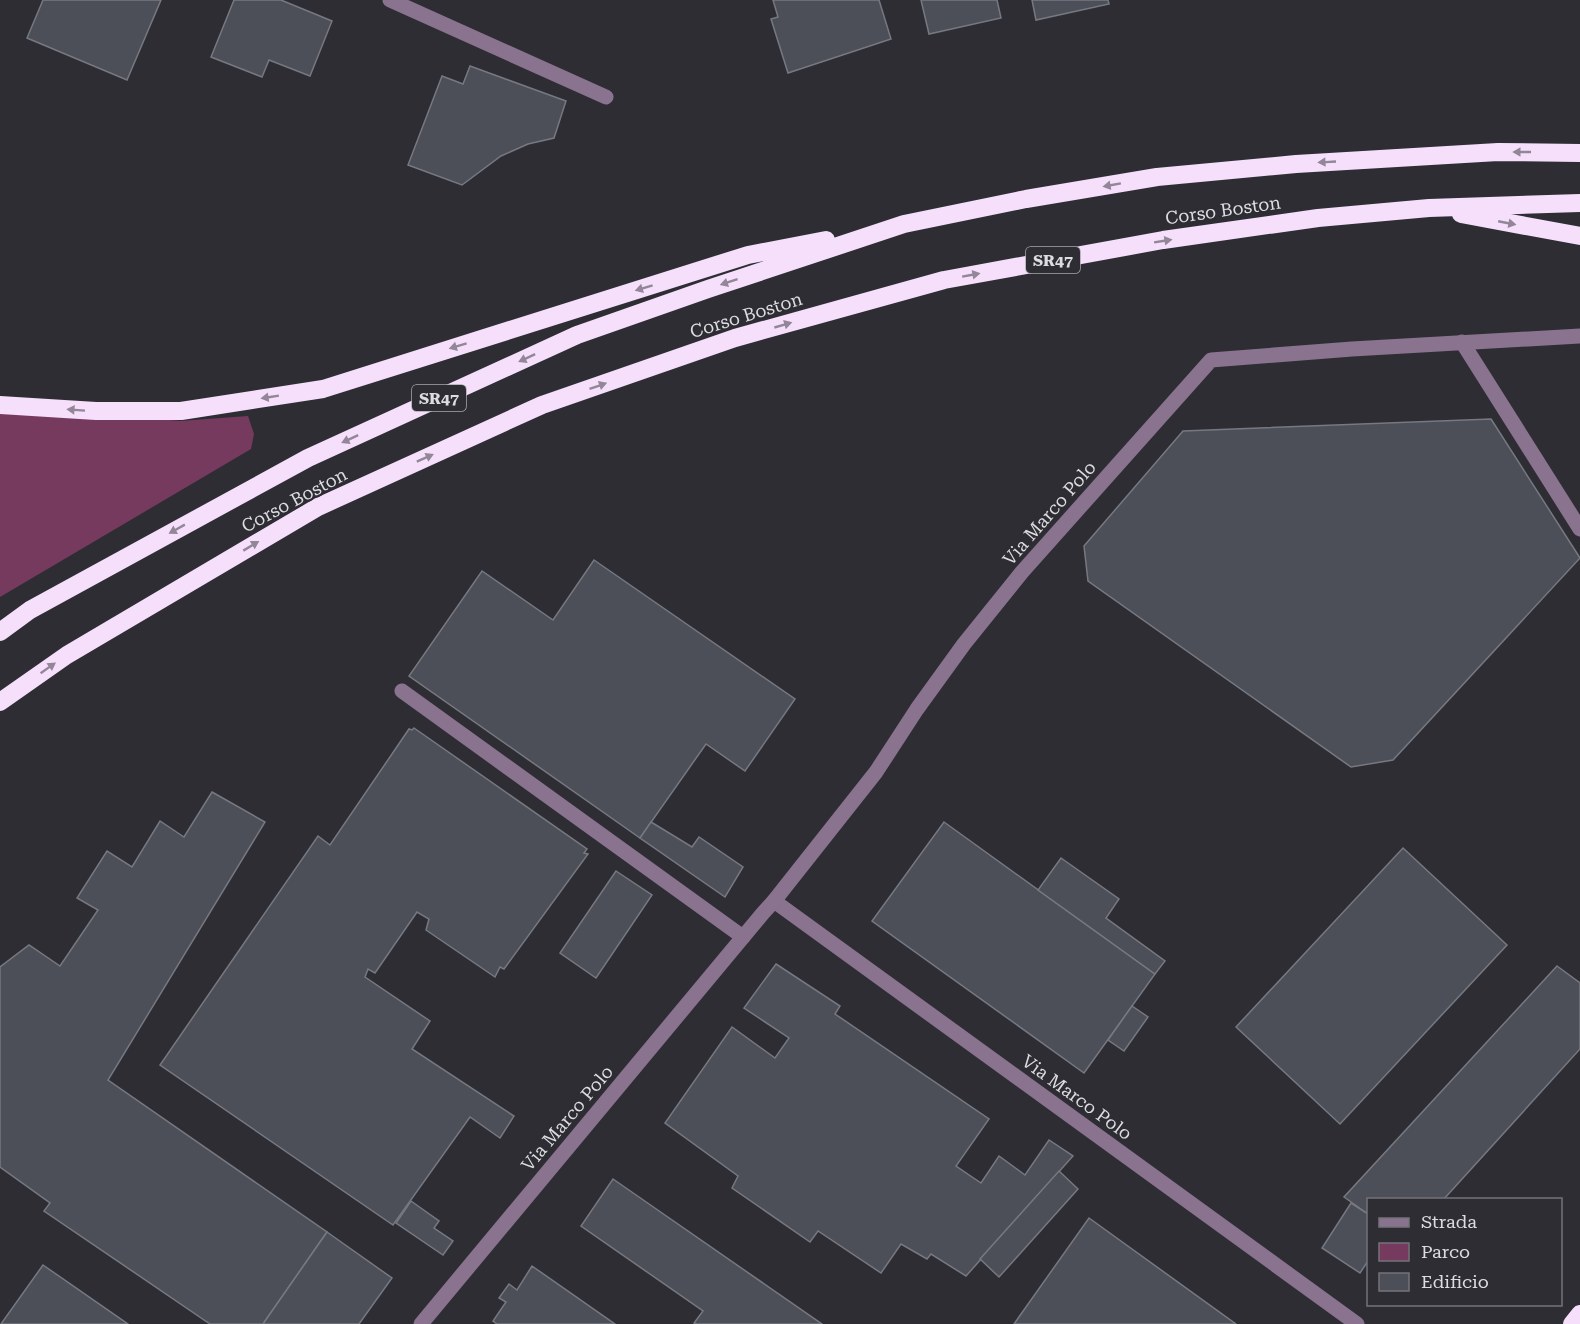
<svg xmlns="http://www.w3.org/2000/svg" width="1580" height="1324" font-family="'Roboto Serif',serif">
<rect width="100%" height="100%" fill="#2e2d34"/>
<polygon fill="#763a5e" points="0,403 180,421 248,416 254,434 251,449 0,597"/>
<g fill="#4c4f57" stroke="#767981" stroke-width="1.5">
<polygon points="43,0 161,0 127,80 27,38"/>
<polygon points="234,0 281,0 332,21 310,76 269,60 262,77 211,57"/>
<polygon points="773,0 879,0 891,39 788,73 771,19 778,17"/>
<polygon points="921,0 997,0 1001,18 929,34"/>
<polygon points="1032,0 1108,0 1109,4 1036,20"/>
<polygon points="470,66 566,101 554,138 528,144 501,156 462,185 408,165 442,76 463,84"/>
<polygon points="1491,419 1580,558 1393,760 1351,767 1088,581 1084,546 1183,431"/>
<polygon points="594,560 795,699 745,771 706,744 640,838 409,676 482,571 553,620"/>
<polygon points="414,728 587,849 584,853 588,854 504,969 500,967 495,977 426,930 429,919 417,912 375,973 368,969 365,977 430,1021 412,1049 514,1116 500,1138 470,1117 393,1225 160,1065 318,836 330,845 409,729 412,730"/>
<polygon points="212,792 265,822 108,1080 327,1232 263,1324 210,1324 44,1211 50,1203 0,1167 0,967 29,945 60,966 98,910 77,898 107,851 132,867 160,821 184,837"/>
<polygon points="651,822 692,847 699,837 743,867 725,897 640,838"/>
<polygon points="944,822 1155,974 1084,1073 872,921"/>
<polygon points="1403,848 1507,945 1340,1124 1236,1027"/>
<polygon points="1061,858 1119,899 1106,918 1165,961 1155,974 1038,890"/>
<polygon points="616,871 652,895 596,978 560,953"/>
<polygon points="776,964 840,1006 835,1014 989,1119 956,1166 981,1183 999,1156 1025,1175 1049,1140 1073,1156 966,1276 931,1254 927,1259 901,1244 881,1273 818,1231 810,1242 732,1188 738,1176 665,1123 732,1027 775,1058 789,1038 744,1008"/>
<polygon points="1557,966 1580,983 1580,1049 1443,1200 1368,1200 1368,1214 1344,1197"/>
<polygon points="1132,1006 1148,1017 1124,1051 1108,1040"/>
<polygon points="1059,1171 1078,1189 999,1277 980,1259"/>
<polygon points="613,1179 822,1324 697,1324 694,1323 703,1311 581,1226"/>
<polygon points="411,1201 439,1221 434,1228 453,1241 443,1255 396,1223"/>
<polygon points="1351,1203 1368,1214 1368,1261 1360,1273 1322,1248"/>
<polygon points="1089,1218 1236,1324 1014,1324"/>
<polygon points="327,1232 392,1278 359,1324 263,1324"/>
<polygon points="43,1265 128,1324 1,1324"/>
<polygon points="532,1266 615,1324 497,1324 493,1321 506,1302 499,1298 509,1284 517,1290"/>
</g>
<g fill="none" stroke-linecap="round" stroke-linejoin="round">
<g stroke="#89738f" stroke-width="15">
<polyline points="390,0 606,97"/>
<polyline points="1462,342 1580,529"/>
<polyline points="402,691 743,937"/>
<polyline points="774,901 1357,1324"/>
<polyline points="421,1324 763,913 774,901 876,772 917,709 964,644 1022,572 1211,360 1352,349 1580,336"/>
</g>
<g stroke="#f5dffb" stroke-width="18">
<polyline points="1461,214 1580,236"/>
<polyline points="0,405 96,411 181,411 323,389 748,255 826,240"/>
<polyline points="0,632 30,610 308,458 577,335 708,289 904,224 1026,199 1157,177 1296,164 1498,152 1580,153"/>
<polyline points="0,702 67,655 318,507 542,405 735,338 944,280 1163,240 1318,218 1429,208 1580,203"/>
<polyline points="1572,1324 1580,1314"/>
</g>
</g>
<defs><path id="oneway-solid" d="M-6-.8H1V-3.2L6.5 0L1 3.2V.8H-6Z" transform="scale(1.5)"/></defs>
<g fill="#928698">
<use href="#oneway-solid" transform="translate(1522 152) rotate(-180)"/>
<use href="#oneway-solid" transform="translate(1327 162) rotate(177)"/>
<use href="#oneway-solid" transform="translate(1112 185) rotate(170)"/>
<use href="#oneway-solid" transform="translate(1507 223) rotate(11)"/>
<use href="#oneway-solid" transform="translate(1163 241) rotate(-9)"/>
<use href="#oneway-solid" transform="translate(971 275) rotate(-10)"/>
<use href="#oneway-solid" transform="translate(729 282) rotate(162)"/>
<use href="#oneway-solid" transform="translate(644 288) rotate(163)"/>
<use href="#oneway-solid" transform="translate(783 325) rotate(-16)"/>
<use href="#oneway-solid" transform="translate(458 346) rotate(163)"/>
<use href="#oneway-solid" transform="translate(527 358) rotate(155)"/>
<use href="#oneway-solid" transform="translate(598 386) rotate(-19)"/>
<use href="#oneway-solid" transform="translate(270 397) rotate(171)"/>
<use href="#oneway-solid" transform="translate(76 410) rotate(-176)"/>
<use href="#oneway-solid" transform="translate(350 439) rotate(155)"/>
<use href="#oneway-solid" transform="translate(425 458) rotate(-24)"/>
<use href="#oneway-solid" transform="translate(177 529) rotate(151)"/>
<use href="#oneway-solid" transform="translate(251 546) rotate(-31)"/>
<use href="#oneway-solid" transform="translate(48 668) rotate(-35)"/>
</g>
<g text-anchor="middle" dominant-baseline="central" stroke-width="4.5" stroke-linejoin="round" paint-order="stroke">
<g fill="#2e2d34" stroke="#a8a8ad" stroke-width="1.5">
<rect x="1026" y="247" width="54" height="26" rx="4.5"/>
<rect x="412" y="385" width="54" height="26" rx="4.5"/>
</g>
<g font-size="16" font-weight="bold" fill="#dddce1">
<text x="1053" y="260">SR47</text>
<text x="439" y="398">SR47</text>
</g>
<g font-size="18" fill="#dddce1" stroke="#2e2d34">
<text transform="translate(1223 210) rotate(-8)">Corso Boston</text>
<text transform="translate(746 315) rotate(-17)">Corso Boston</text>
<text transform="translate(294 500) rotate(-28)">Corso Boston</text>
<text transform="translate(1049 513) rotate(-49)">Via Marco Polo</text>
<text transform="translate(1077 1097) rotate(36)">Via Marco Polo</text>
<text transform="translate(567 1118) rotate(-50)">Via Marco Polo</text>
</g>
</g>
<rect x="1367" y="1198" width="195" height="108" fill="#2e2d34" stroke="#747379" stroke-width="1.5"/>
<rect x="1379" y="1218" width="30" height="9" fill="#89738f" stroke="#747379" stroke-width="1.5"/>
<text x="1421" y="1228" font-size="18" fill="#dddce1">Strada</text>
<rect x="1379" y="1243" width="30" height="18" fill="#763a5e" stroke="#747379" stroke-width="1.5"/>
<text x="1421" y="1258" font-size="18" fill="#dddce1">Parco</text>
<rect x="1379" y="1273" width="30" height="18" fill="#4c4f57" stroke="#747379" stroke-width="1.5"/>
<text x="1421" y="1288" font-size="18" fill="#dddce1">Edificio</text>
</svg>
